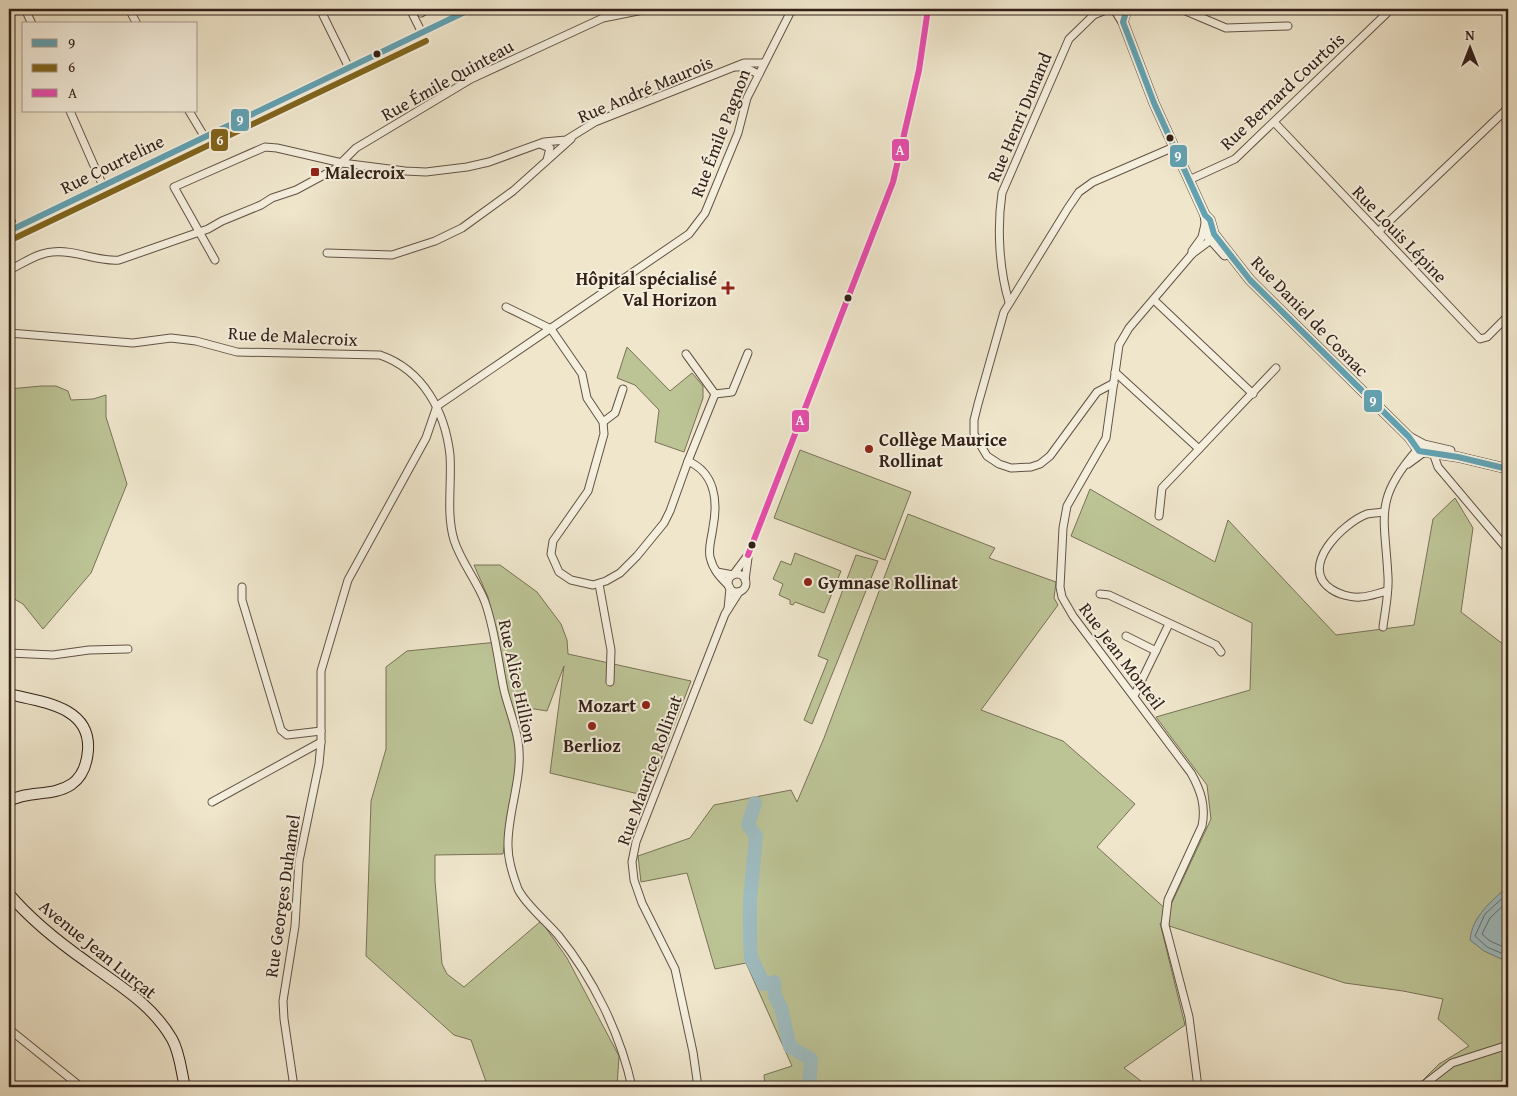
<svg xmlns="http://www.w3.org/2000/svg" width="1517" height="1096" font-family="'Gentium Book Plus',serif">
<rect width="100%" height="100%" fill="#efe6cc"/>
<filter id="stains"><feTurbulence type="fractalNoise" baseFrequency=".004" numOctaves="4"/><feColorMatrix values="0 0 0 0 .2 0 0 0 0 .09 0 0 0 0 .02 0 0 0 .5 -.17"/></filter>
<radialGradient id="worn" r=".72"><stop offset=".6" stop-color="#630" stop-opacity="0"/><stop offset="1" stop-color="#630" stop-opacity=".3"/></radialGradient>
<g fill="#bcc496" stroke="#787257">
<polygon points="627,347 670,391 692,373 703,386 703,398 684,452 655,442 659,410 635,385 617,378"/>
<polygon points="41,386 56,386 68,391 71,400 93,399 106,395 106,417 127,484 91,573 43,629 23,604 9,596 9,389"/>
<polygon points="800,450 911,492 885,560 774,518"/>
<polygon points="1090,489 1215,562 1228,520 1336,635 1414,625 1433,519 1455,498 1473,528 1461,612 1508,648 1508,767 1503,768 1508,797 1508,1087 1416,1087 1439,1064 1469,1046 1438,1019 1443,999 1403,991 1345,983 1160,923 1185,1025 1124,1068 1149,1087 765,1087 764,1075 792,1066 746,963 715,969 687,873 641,882 638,856 690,838 714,805 791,790 797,802 824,738 908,514 995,548 989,558 1056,582 1054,598 1058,605 981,710 1063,741 1135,804 1097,847 1168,911 1211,819 1207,785 1156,717 1250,690 1252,623 1071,536"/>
<polygon points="795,553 841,571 824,613 795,602 793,605 790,604 790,600 779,595 783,584 773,579 781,561 791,565"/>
<polygon points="856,555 878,561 812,724 804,720 828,660 818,656"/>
<polygon points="474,565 500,565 537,592 561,624 567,640 568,654 691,681 647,796 550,773 564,666 547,711 528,708 503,854 435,855 435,881 442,964 447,974 464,987 541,921 567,958 619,1056 617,1087 488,1087 471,1040 454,1035 366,956 371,801 386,749 386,667 407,651 498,642 488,597"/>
</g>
<path fill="#9fbdc2" stroke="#747e7e" d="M1508 886V962L1484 951 1470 940C1472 916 1492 901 1508 886Z"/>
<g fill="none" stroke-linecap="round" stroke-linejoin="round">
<g stroke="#696e6d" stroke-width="1">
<polyline points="1508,893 1485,914 1475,936 1487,947 1508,956"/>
<polyline points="1508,901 1490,918 1482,934 1490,941 1508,949"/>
</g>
<polyline stroke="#9fbdc2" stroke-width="14" points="755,803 748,825 756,836 750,900 750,940 751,958 764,984 774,982 775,996 781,1008 790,1047 811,1059 809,1087"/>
<defs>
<g id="minor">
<polyline points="25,9 32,24"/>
<polyline points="129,9 137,24"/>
<polyline points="320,9 349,68"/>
<polyline points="410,9 422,33"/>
<polyline points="1181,9 1226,28 1288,26"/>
<polyline points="421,13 428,9"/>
<polyline points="1096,14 1108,9"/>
<polyline points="736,67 745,67 758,74"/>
<polyline points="70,111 103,186"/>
<polyline points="189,111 204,136"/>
<polyline points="1274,122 1480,339 1487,337 1508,316"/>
<polyline points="540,144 550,148 547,160"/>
<polyline points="1189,180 1235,159 1387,13"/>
<polyline points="9,216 14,228"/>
<polyline points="9,231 471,9"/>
<polyline points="1378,232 1508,108"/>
<polyline points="327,253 392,255 435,241 462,228 513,191 571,139"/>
<polyline points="1192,254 1192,251 1202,237 1205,224"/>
<polyline points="215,260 174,187 265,147 277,148 342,163 405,171 426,172 467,167 489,162 544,142 566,140 595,122 744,63 763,63"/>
<path d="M9 270C22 264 37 253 52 252 75 249 96 262 119 260L208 229 222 221 261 205 272 198 296 190 335 169 356 148 471 79 603 18 648 9"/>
<polyline points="1154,300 1253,394"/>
<path d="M1009 302C999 269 997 227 1002 193L1069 39 1100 9"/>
<path d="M506 307 551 329 582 374 587 398 603 422 604 434 588 491 553 541 551 554 559 572 571 580 593 585 606 581 620 573 637 556 664 523 670 511 688 461C715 473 718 501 713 527 712 537 708 547 710 557 713 570 720 577 729 586"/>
<path d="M9 333 133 343 171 338 196 341 237 352 380 355C423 370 445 411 450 455 452 484 446 513 454 540 461 562 477 581 485 602 495 630 498 661 504 690 508 707 515 723 518 741 524 776 507 813 508 846 508 860 513 876 518 889 525 904 547 922 558 935 593 978 620 1033 632 1087"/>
<polyline points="686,354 715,394 688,461"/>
<polyline points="1115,372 1199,449"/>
<polyline points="1114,383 1097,392 1050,456 1040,464 1031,467 1011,468 999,464 987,456 974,434 974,420 978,404 1004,312 1068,208 1079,192 1093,182 1174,147"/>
<polyline points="715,394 732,392 748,353"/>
<polyline points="437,406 689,234 705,213 738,133 747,98 792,9"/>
<polyline points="603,422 615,413 623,389"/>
<polyline points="1432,450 1438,467 1508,550"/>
<polyline points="1408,464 1423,453 1424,448"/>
<path d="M1383 512C1378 513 1372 513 1367 514 1343 523 1298 567 1331 589 1338 594 1351 598 1360 597 1369 597 1378 593 1387 591"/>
<polyline points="1159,516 1162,488 1276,368"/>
<polyline points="717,572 733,575 748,555 893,182 919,70 928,9"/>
<circle cx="737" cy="583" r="9"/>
<polyline points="745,580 748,558"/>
<polyline points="599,584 611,650 610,682"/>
<polyline points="242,587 242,600 281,730 287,735 321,731"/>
<polyline points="1100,594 1109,595 1216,645 1221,652"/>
<polyline points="728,609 730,588"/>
<path d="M1383 627C1385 611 1389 593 1388 577 1385 516 1373 500 1417 450"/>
<polyline points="1126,636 1156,651"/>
<polyline points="9,653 53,655 89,650 128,649"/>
<polyline points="1134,696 1169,624"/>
<polyline points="212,802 321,742"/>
<polyline points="9,1029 81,1087"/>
<polyline points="294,1087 284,1019 283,1001 295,926 299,861 319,764 321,742 321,671 348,580 426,438 437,406"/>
<polyline points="698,1087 693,1052 675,969 642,903 634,880 632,862 636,842 725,614 739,592"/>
<path d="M1198 1087 1189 1017 1165 925 1168 900 1202 826C1206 806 1201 791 1191 773L1073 616 1062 597 1060 587 1063 528 1067 506 1106 438 1119 345 1129 328 1192 254 1215 237"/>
<polyline points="1421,1087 1452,1063 1508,1045"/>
</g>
<g id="tertiary">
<polyline points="1115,9 1123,22 1154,103 1205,215 1208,236 1225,255"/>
<polyline points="1123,22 1127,9"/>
<polyline points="1205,215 1210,220 1214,234 1250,280 1409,437 1419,451 1458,457 1508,469"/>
<polyline points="1409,437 1424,445 1450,451"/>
</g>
<g id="secondary">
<path d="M9 694C41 702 91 706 88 750 87 764 83 776 72 784 53 797 28 790 9 801"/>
<path d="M9 894C31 920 60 943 87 962 118 985 152 1004 172 1039 180 1053 181 1071 185 1087"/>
</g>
</defs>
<use href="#minor" stroke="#625245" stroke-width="9"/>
<use href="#tertiary" stroke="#625245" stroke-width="11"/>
<use href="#secondary" stroke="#332018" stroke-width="12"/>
<use href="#minor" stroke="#f5efde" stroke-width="7"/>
<use href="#tertiary" stroke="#f5efde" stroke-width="9"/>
<use href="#secondary" stroke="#f5efde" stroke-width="10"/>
<defs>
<g id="bus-1">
<polyline points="1127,9 1123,22 1154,103 1205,215 1210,220 1214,234 1250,280 1409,437 1419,451 1458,457 1508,469"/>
<polyline points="9,231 471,9"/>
</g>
<polyline id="bus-2" points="13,239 426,41"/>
<polyline id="bus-3" points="748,555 893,182 919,70 928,9"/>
</defs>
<use href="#bus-1" stroke="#f5efde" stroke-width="10"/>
<use href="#bus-2" stroke="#f5efde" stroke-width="10"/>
<use href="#bus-3" stroke="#f5efde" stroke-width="10"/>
<use href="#bus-1" stroke="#62a2b2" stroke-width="6"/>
<use href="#bus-2" stroke="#82661e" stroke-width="6"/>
<use href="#bus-3" stroke="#e84daf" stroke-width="6"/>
</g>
<g fill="#332018" stroke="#f5efde" stroke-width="2">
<circle cx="377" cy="54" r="4.5"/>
<circle cx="1170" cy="138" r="4.5"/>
<circle cx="848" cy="298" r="4.5"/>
<circle cx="752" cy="545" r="4.5"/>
</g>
<g fill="#8f2418" stroke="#f5efde" stroke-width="2">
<rect x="310" y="167" width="10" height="10" rx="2.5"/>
<path d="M725.5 280.5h5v5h5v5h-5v5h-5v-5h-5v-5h5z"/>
<circle cx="869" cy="449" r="5"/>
<circle cx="808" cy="582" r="5"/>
<circle cx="646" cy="705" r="5"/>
<circle cx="592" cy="726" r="5"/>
</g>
<g text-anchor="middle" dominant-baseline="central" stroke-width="4" stroke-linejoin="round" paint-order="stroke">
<g font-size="18" fill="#332018" stroke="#f5efde">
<text transform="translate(447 80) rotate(-29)">Rue Émile Quinteau</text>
<text transform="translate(645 89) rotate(-23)">Rue André Maurois</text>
<text transform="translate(1282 91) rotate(-43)">Rue Bernard Courtois</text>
<text transform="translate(1019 117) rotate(-67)">Rue Henri Dunand</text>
<text transform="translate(720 133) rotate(-69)">Rue Émile Pagnon</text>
<text transform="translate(112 164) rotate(-26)">Rue Courteline</text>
<text transform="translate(1400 234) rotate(46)">Rue Louis Lépine</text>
<text transform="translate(1310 316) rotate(46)">Rue Daniel de Cosnac</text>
<text transform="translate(293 336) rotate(3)">Rue de Malecroix</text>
<text transform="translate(1122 656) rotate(53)">Rue Jean Monteil</text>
<text transform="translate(518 681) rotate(78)">Rue Alice Hillion</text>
<text transform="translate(649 770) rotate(-70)">Rue Maurice Rollinat</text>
<text transform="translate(282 896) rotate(-82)">Rue Georges Duhamel</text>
<text transform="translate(98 949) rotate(39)">Avenue Jean Lurçat</text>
</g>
<g font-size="18" font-weight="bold" fill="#332018" stroke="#f5efde" text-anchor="start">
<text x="325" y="172">Malecroix</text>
<text x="717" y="278" text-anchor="end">Hôpital spécialisé<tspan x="717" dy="21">Val Horizon</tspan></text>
<text x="879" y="439">Collège Maurice<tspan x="879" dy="21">Rollinat</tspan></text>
<text x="818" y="582">Gymnase Rollinat</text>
<text x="636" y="705" text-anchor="end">Mozart</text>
<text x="592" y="745" text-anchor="middle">Berlioz</text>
</g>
</g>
<g stroke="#f5efde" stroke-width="2">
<rect x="230" y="108" width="20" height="24" rx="5" fill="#62a2b2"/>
<rect x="210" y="128" width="19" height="24" rx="5" fill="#82661e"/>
<rect x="891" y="138" width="19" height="24" rx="5" fill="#e84daf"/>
<rect x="1169" y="144" width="19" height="24" rx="5" fill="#62a2b2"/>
<rect x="1363" y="389" width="20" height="24" rx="5" fill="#62a2b2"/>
<rect x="791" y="409" width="19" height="24" rx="5" fill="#e84daf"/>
</g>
<g font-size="14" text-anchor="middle" font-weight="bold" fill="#fff">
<text x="240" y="125">9</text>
<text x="220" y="145">6</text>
<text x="900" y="155">A</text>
<text x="1178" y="161">9</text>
<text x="1373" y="406">9</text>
<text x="800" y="425">A</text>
</g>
<rect width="1517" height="1096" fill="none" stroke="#efe6cc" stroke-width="30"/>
<rect x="10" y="10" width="1497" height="1076" fill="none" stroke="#332018" stroke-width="2.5"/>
<rect x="15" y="15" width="1487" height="1066" fill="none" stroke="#332018"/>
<rect x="22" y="22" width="175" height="90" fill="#f5efde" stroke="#a79c8f"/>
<rect x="32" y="39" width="25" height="8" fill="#62a2b2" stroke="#a79c8f"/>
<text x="68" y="48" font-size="15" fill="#332018">9</text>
<rect x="32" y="64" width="25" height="8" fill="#82661e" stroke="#a79c8f"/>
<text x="68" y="72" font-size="15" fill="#332018">6</text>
<rect x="32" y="89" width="25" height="8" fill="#e84daf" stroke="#a79c8f"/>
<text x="68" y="98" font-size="15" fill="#332018">A</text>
<g transform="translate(1470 48)" stroke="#f5efde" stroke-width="4" paint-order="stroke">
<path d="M0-4L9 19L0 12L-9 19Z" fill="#332018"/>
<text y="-8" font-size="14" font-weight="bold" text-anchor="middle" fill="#332018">N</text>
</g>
<rect width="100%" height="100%" filter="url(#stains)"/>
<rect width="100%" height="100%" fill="url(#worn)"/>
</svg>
